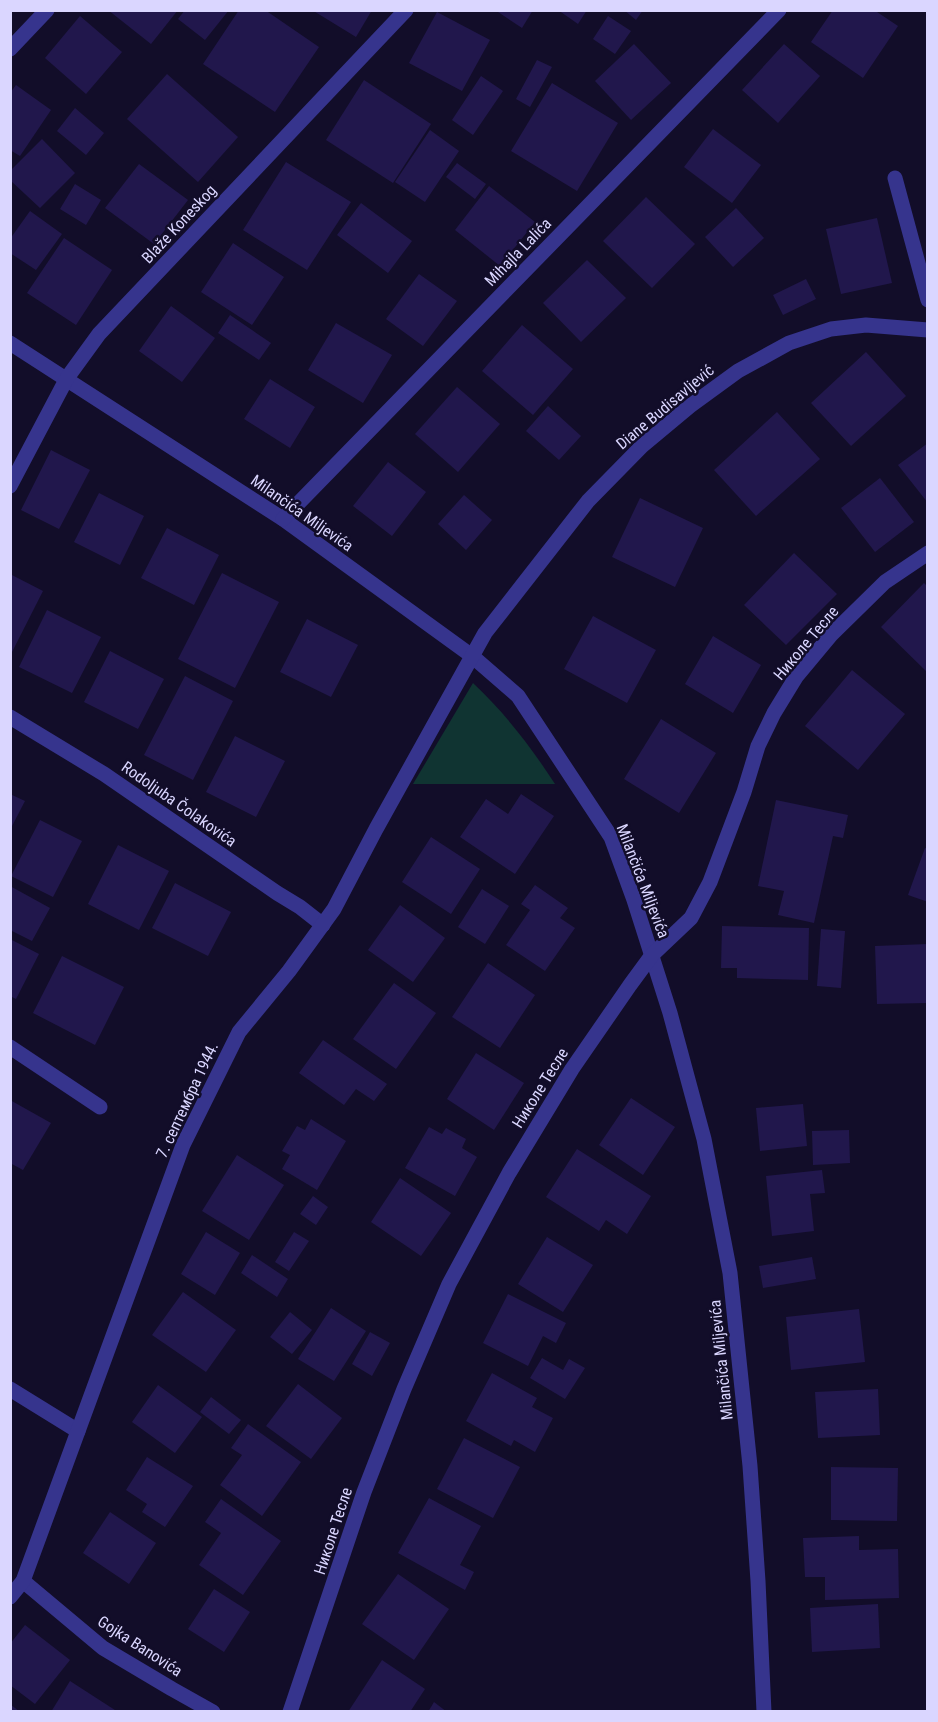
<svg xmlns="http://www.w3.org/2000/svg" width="938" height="1722" font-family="'Roboto Condensed',sans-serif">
<rect width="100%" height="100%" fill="#120d29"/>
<path fill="#103432" d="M473 683C505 713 531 747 555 784H413Z"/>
<g fill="#21174c">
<polygon points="108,10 178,10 151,44"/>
<polygon points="185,10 229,10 205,40 178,19"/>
<polygon points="239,10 265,10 319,47 275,112 203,64"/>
<polygon points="312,10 372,10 356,37"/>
<polygon points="495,10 533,10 522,28"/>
<polygon points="558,10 587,10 578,24"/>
<polygon points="624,10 643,10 636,20"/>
<polygon points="833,10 874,10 898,26 863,78 811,42"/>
<polygon points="437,12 490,40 462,91 409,63"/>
<polygon points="80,16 122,52 86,94 45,58"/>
<polygon points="608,16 631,31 615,54 593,39"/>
<polygon points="634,44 671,83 631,120 595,81"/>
<polygon points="784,44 820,76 778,123 742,90"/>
<polygon points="537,60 552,67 530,107 516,99"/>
<polygon points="167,74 238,137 198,182 127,119"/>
<polygon points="481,76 503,91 473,135 452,120"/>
<polygon points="364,80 431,124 393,183 326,140"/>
<polygon points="552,83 618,123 577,191 511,151"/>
<polygon points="16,85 51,110 20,156 10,150 10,93"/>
<polygon points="75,108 104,133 86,155 57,131"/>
<polygon points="713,129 761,165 732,203 684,167"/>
<polygon points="430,130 459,151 425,202 395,182"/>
<polygon points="42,139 75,173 40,208 10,180 10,171"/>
<polygon points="286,162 351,202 307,270 243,230"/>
<polygon points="457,163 486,184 475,199 446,177"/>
<polygon points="139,164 188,200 154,244 105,208"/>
<polygon points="75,184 101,200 86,225 60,209"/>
<polygon points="489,186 535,222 500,266 455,230"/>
<polygon points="646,197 695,244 652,288 603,241"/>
<polygon points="361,203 412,241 388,273 337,235"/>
<polygon points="736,208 764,238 733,267 705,237"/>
<polygon points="30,211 62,234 36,270 10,253 10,239"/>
<polygon points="877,218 892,283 841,294 826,229"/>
<polygon points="64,238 112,270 76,325 27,293"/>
<polygon points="233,243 284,277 252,325 201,292"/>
<polygon points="587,260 626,298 581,342 543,303"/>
<polygon points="419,274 457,301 423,346 386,319"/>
<polygon points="806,279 816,299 783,315 773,295"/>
<polygon points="171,306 215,338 182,382 139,351"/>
<polygon points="230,315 271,343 259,360 218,333"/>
<polygon points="336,323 392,355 363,403 308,370"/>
<polygon points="522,325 573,369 533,415 482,371"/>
<polygon points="866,352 906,396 851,446 811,403"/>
<polygon points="270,379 315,407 290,448 244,419"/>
<polygon points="457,387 500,424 458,472 415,434"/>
<polygon points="548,406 581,436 559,460 526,431"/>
<polygon points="777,412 820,459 756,516 714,470"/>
<polygon points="928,443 928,503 898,465"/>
<polygon points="51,450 90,470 59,529 21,510"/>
<polygon points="388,462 426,492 392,536 353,506"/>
<polygon points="880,478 914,522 875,552 841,508"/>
<polygon points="99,493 144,516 120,565 74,542"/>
<polygon points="464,495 492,520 466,550 438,524"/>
<polygon points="640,498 703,528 675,587 612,557"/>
<polygon points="167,528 219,555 194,605 141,578"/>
<polygon points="794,553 837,594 786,645 744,605"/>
<polygon points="222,573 279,602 235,688 178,659"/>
<polygon points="10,574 43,591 10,656"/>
<polygon points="924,583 928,587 928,673 881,627"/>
<polygon points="47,610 101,637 72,693 19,667"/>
<polygon points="593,616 656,650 627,703 564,669"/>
<polygon points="307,619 358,645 331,697 280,672"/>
<polygon points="713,636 761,665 733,713 685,684"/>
<polygon points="110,651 164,679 138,729 84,702"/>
<polygon points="852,670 905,714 858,770 805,726"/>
<polygon points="185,676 233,701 193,780 144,755"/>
<polygon points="661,719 716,753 679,813 624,779"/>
<polygon points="235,736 285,761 256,817 206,792"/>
<polygon points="10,794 25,801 10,830"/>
<polygon points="521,794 554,816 515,874 460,837 486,799 508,814"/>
<polygon points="776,800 848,815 843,838 833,836 814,923 778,915 784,891 758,886"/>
<polygon points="40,820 82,841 53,897 11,876"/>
<polygon points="431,837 480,869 451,914 402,882"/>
<polygon points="118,845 169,871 139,930 88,904"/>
<polygon points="925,848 928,849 928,902 908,895"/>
<polygon points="175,883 231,912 208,956 152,928"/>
<polygon points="535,885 568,908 560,918 575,928 545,971 506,945 530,910 521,904"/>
<polygon points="10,886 50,908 32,941 10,930"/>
<polygon points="482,889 509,906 485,944 458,927"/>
<polygon points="400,905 445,938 413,982 368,950"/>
<polygon points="722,926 809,928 808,980 737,978 737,968 721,968"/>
<polygon points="821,929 845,931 841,988 817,986"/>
<polygon points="10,939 39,954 16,999 10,996"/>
<polygon points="928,944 928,1003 877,1004 875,946"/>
<polygon points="62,956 124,987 95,1045 33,1013"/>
<polygon points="488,963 535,995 500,1048 452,1017"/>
<polygon points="394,983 436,1013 396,1069 353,1039"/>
<polygon points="323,1040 387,1084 374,1101 356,1089 344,1105 299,1073"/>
<polygon points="476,1053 524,1083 494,1130 447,1099"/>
<polygon points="631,1098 675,1127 643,1175 599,1145"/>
<polygon points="10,1100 51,1123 23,1170 10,1163"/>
<polygon points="803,1104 807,1146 760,1151 756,1108"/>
<polygon points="311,1119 346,1141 317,1190 282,1169 290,1155 282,1151 297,1126 305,1130"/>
<polygon points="429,1127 442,1134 446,1128 466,1139 462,1148 477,1157 455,1196 405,1168"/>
<polygon points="849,1130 850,1163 813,1165 812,1131"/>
<polygon points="577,1149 651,1196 627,1234 606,1220 599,1231 546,1197"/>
<polygon points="237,1155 284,1185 249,1240 202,1211"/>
<polygon points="822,1170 825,1193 810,1194 814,1231 772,1236 766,1176"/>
<polygon points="400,1178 451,1213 421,1256 371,1222"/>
<polygon points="313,1196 328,1207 316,1225 300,1214"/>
<polygon points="206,1232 240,1253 215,1295 181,1274"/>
<polygon points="294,1232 309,1241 289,1271 275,1262"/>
<polygon points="547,1237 593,1265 563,1312 518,1284"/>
<polygon points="252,1255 288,1279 277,1297 241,1273"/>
<polygon points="812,1257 816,1279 763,1288 759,1266"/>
<polygon points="183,1292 236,1330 206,1372 152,1335"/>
<polygon points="508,1294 566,1323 556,1343 543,1336 528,1366 483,1343"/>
<polygon points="331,1308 366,1331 334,1381 298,1359"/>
<polygon points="859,1309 865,1362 791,1370 786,1317"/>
<polygon points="290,1312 312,1330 292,1354 270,1337"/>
<polygon points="370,1332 390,1343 372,1376 352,1364"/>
<polygon points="542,1358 563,1370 569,1359 585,1368 565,1399 530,1378"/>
<polygon points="492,1373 537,1398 532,1407 553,1418 535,1452 514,1440 511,1446 466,1421"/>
<polygon points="298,1384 342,1418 311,1459 266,1426"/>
<polygon points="158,1385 202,1417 175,1453 132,1422"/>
<polygon points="878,1389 880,1435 818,1438 815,1392"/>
<polygon points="211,1397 241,1420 229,1434 200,1412"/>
<polygon points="248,1424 301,1462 262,1516 220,1485 242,1455 231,1448"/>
<polygon points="464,1438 520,1467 493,1518 437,1489"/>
<polygon points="147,1457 193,1486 165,1527 142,1512 147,1504 126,1490"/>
<polygon points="831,1467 898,1468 897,1521 831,1520"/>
<polygon points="429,1498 481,1526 460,1565 474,1572 465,1590 398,1553"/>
<polygon points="221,1499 281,1541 243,1595 199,1565 221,1533 205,1522"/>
<polygon points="110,1512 156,1543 129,1584 83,1553"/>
<polygon points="859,1536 859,1550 898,1549 899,1598 825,1600 825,1577 805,1577 803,1538"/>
<polygon points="398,1574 449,1609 414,1660 362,1624"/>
<polygon points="214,1589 250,1612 224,1652 188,1629"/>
<polygon points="878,1604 880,1648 812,1652 810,1608"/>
<polygon points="25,1625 70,1660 35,1704 10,1685 10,1644"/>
<polygon points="382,1660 425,1689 410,1712 348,1712"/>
<polygon points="70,1681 118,1712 51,1712"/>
<polygon points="434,1702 447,1712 428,1712"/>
<polygon points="10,1704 20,1712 10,1712"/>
</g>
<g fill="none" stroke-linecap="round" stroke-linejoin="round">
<g stroke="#36348d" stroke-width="15">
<polyline points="10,49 47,10"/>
<polyline points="895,178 928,300"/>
<polyline points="10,343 283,519 472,656 518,696 611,837 634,900 670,1013 704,1139 730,1273 750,1466 758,1581 764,1712"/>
<polyline points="10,486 67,378 99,334 406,10"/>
<polyline points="283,519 779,10"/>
<polyline points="10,717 104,774 277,893 300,907 323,925"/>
<polyline points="10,1047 100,1107"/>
<polyline points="10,1389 78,1431"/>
<polyline points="23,1581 103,1648 172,1689 213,1712"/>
<polyline points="10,1597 23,1581 183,1145 239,1032 289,971 334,909 376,829 485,633 588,501 642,446 690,406 738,371 789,343 831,329 866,325 928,330"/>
<polyline points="290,1712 364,1492 404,1389 449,1284 509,1173 572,1069 630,985 652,955 691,918 710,882 744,792 758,746 774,713 796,677 831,635 885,582 928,553"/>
</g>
</g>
<g text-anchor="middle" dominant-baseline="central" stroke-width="5" stroke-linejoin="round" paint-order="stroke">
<g font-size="16" fill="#dad6ff" stroke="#120d29">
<text transform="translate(179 224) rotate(-47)">Blaže Koneskog</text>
<text transform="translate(518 252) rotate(-46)">Mihajla Lalića</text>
<text transform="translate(665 407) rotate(-40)">Diane Budisavljević</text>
<text transform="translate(302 513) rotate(35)">Milančića Miljevića</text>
<text transform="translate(806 643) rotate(-50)">Николе Тесле</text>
<text transform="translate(179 804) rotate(35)">Rodoljuba Čolakovića</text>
<text transform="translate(643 881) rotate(69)">Milančića Miljevića</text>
<text transform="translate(540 1088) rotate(-58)">Николе Тесле</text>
<text transform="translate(187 1100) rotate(-65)">7. септембра 1944.</text>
<text transform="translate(721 1360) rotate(-96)">Milančića Miljevića</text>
<text transform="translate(333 1531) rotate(-72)">Николе Тесле</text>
<text transform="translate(140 1646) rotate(33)">Gojka Banovića</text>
</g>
</g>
<rect width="938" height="1722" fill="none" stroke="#dad6ff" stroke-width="24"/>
</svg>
